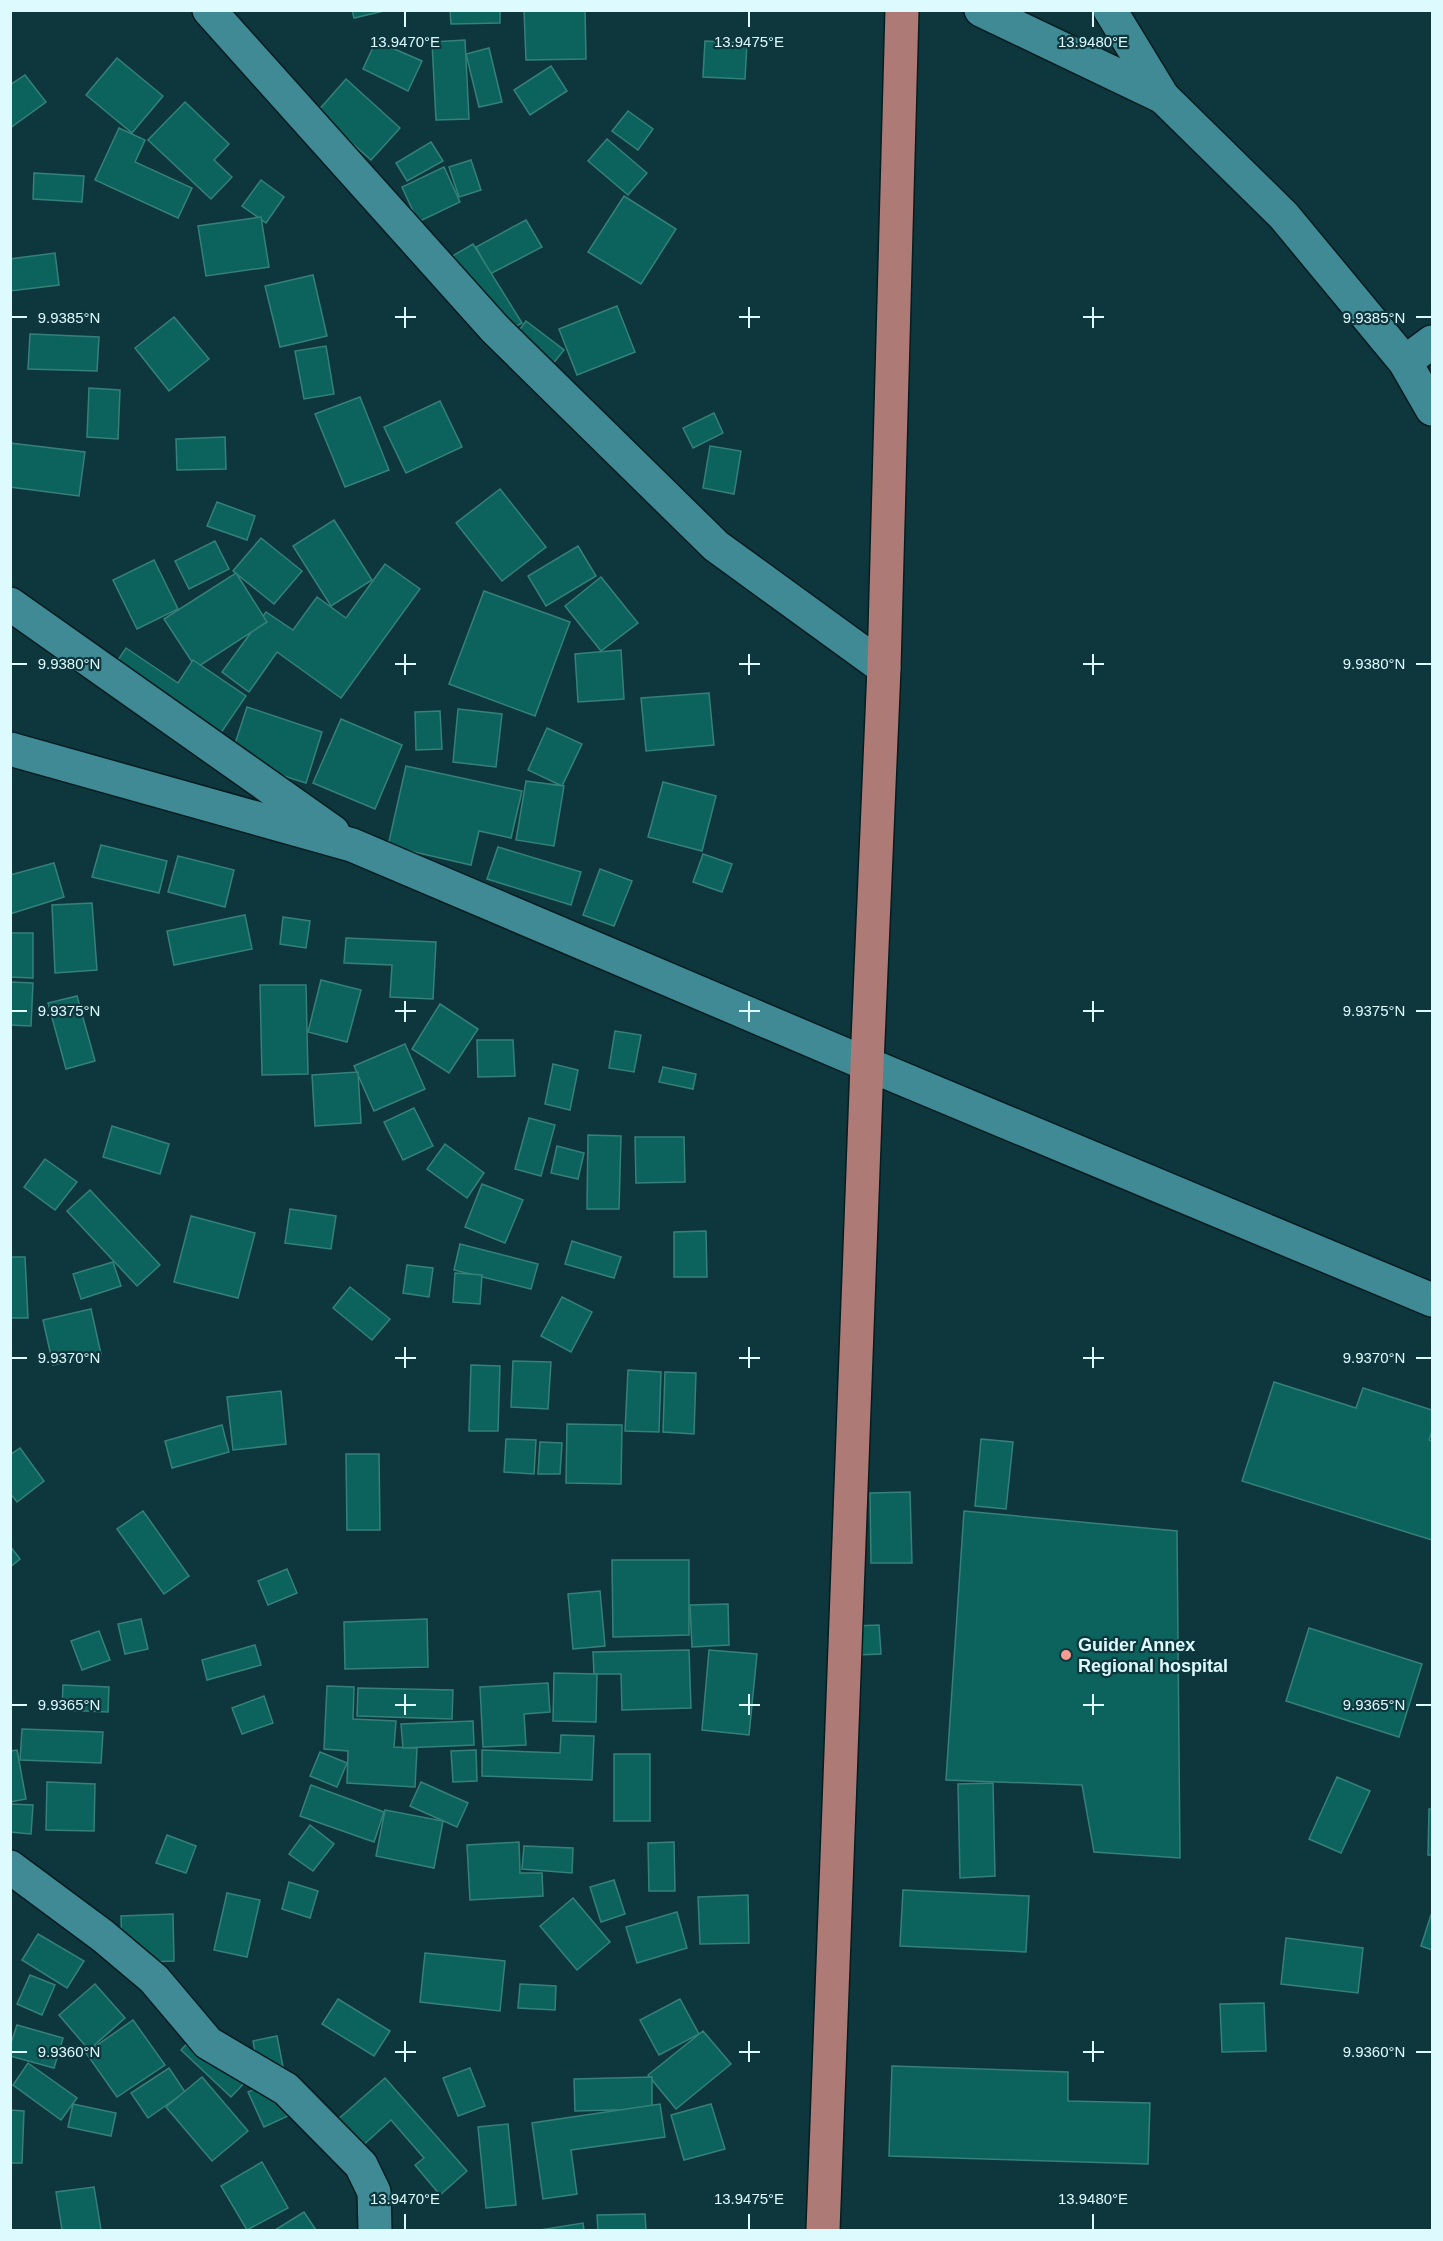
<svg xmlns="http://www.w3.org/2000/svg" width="1443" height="2241" font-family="Arial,sans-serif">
<rect width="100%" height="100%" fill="#0e373d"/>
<g fill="#0c625d" stroke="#35817a" stroke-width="1.5">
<polygon points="352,10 388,10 354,18"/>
<polygon points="450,10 500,10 500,23 451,24"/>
<polygon points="524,10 585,10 586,59 526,60"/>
<polygon points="465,40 469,119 436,120 432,42"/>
<polygon points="376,41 422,61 408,91 363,69"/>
<polygon points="705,41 747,43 745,79 703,77"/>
<polygon points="489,48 502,102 479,107 466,54"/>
<polygon points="117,58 163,96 132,133 86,95"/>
<polygon points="551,66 567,91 530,115 514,90"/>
<polygon points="25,75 46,102 10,128 10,85"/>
<polygon points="346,79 400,128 371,160 317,112"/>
<polygon points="185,102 229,144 214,160 232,177 211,199 148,140"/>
<polygon points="628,111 653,129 638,150 612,131"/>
<polygon points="119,128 145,140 135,162 192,188 178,218 95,180"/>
<polygon points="607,139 647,173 628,195 588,161"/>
<polygon points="431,142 443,161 407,181 396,163"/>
<polygon points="471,160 481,190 459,197 449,167"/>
<polygon points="444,167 460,202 418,222 402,187"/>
<polygon points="34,173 84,176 82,202 33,199"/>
<polygon points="261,180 284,197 266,223 242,206"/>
<polygon points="624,196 676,229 641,284 588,252"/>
<polygon points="261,217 269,267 206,276 198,226"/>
<polygon points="526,220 542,247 490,274 476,247"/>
<polygon points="473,244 522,323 497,337 449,258"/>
<polygon points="55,253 59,285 10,291 10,259"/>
<polygon points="313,275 327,336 280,347 265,286"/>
<polygon points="617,306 635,352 577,375 559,329"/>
<polygon points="174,317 209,359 169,391 135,348"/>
<polygon points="526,321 564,350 548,370 511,341"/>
<polygon points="30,334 99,337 97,371 28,369"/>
<polygon points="326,346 334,394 304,399 295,351"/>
<polygon points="89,388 120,390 118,439 87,437"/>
<polygon points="360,397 389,470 345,487 315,414"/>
<polygon points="440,401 462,447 406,473 384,427"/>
<polygon points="714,413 723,433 693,448 683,428"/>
<polygon points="225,437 226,469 177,470 176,439"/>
<polygon points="10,443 85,452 79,496 10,487"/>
<polygon points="710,446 741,451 734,494 703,488"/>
<polygon points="500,489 546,547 502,581 456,523"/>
<polygon points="217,502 255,516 247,540 207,526"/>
<polygon points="334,520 372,580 331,606 293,546"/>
<polygon points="261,538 302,571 274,604 233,571"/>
<polygon points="215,541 229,569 189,589 175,561"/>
<polygon points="578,546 596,576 546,606 528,576"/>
<polygon points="154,560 178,609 137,629 113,580"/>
<polygon points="385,564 420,589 341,698 277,652 249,692 222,672 266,612 293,630 317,597 346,618"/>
<polygon points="236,573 267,622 196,668 164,619"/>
<polygon points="601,577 638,623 601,651 565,606"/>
<polygon points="484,591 570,622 535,716 449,684"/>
<polygon points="126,648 178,683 193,660 246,696 216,740 112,669"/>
<polygon points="621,650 624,699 578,702 575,654"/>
<polygon points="709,693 714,745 646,751 641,698"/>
<polygon points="247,707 322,732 306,783 230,759"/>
<polygon points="458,709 502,714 496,767 453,762"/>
<polygon points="440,711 442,749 416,750 415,712"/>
<polygon points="341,719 402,745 375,809 313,783"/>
<polygon points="547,728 582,744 562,786 528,770"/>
<polygon points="406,766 522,791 511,838 479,831 471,865 388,846"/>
<polygon points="526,781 564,786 554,846 516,840"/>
<polygon points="663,782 716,796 702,851 648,837"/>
<polygon points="101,845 167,861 159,893 92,877"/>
<polygon points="498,847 581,872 571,905 487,879"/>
<polygon points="703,854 732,864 722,892 693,882"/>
<polygon points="178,856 234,870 225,907 168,892"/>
<polygon points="54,863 64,897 10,914 10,875"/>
<polygon points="600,869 632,881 614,926 583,915"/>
<polygon points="92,903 97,970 55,973 52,905"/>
<polygon points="245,915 252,949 174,965 167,931"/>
<polygon points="283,917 310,921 306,948 280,944"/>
<polygon points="10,933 33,933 33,978 10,977"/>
<polygon points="346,938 436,942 433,999 390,997 392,965 344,963"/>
<polygon points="321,980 361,990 347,1042 308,1032"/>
<polygon points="10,982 33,983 31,1026 10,1025"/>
<polygon points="260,985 306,985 308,1074 262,1075"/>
<polygon points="77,996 95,1061 66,1069 48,1003"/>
<polygon points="440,1004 478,1029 449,1073 412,1049"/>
<polygon points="615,1031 641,1035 634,1072 609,1068"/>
<polygon points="477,1040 513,1040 515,1076 478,1077"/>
<polygon points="405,1044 425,1089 374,1111 354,1066"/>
<polygon points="553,1064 578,1070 570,1110 545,1104"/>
<polygon points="663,1067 696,1074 693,1089 659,1082"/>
<polygon points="358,1072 361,1123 315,1126 312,1075"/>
<polygon points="414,1108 433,1146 403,1160 384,1122"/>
<polygon points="529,1118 555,1125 541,1176 515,1169"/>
<polygon points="112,1126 169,1144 160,1174 103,1157"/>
<polygon points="588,1135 621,1136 619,1209 587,1209"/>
<polygon points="635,1137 684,1137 685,1182 636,1183"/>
<polygon points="445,1144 484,1173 467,1198 427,1169"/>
<polygon points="557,1146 584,1153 578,1179 551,1173"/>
<polygon points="45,1159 77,1182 55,1210 24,1187"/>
<polygon points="482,1184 523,1200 505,1243 465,1227"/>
<polygon points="90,1190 160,1265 137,1286 67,1211"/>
<polygon points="290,1209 336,1216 331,1249 285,1243"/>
<polygon points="191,1216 255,1233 238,1298 174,1282"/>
<polygon points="706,1231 707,1277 674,1277 674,1232"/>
<polygon points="572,1241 621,1257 614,1278 565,1264"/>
<polygon points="460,1244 538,1264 531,1289 454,1270"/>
<polygon points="10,1257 25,1257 28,1318 10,1318"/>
<polygon points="113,1262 121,1286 81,1299 73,1274"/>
<polygon points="407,1265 433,1268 429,1297 403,1293"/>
<polygon points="455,1273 482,1275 480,1304 453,1302"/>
<polygon points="350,1287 390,1319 372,1340 333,1308"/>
<polygon points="562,1297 592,1312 571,1352 541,1336"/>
<polygon points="91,1309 101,1354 53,1365 43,1320"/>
<polygon points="513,1361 551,1362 548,1409 511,1407"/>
<polygon points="471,1365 500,1366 498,1431 469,1431"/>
<polygon points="628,1370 661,1372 659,1432 625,1431"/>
<polygon points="665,1372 696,1373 694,1434 663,1432"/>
<polygon points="1274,1382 1356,1408 1363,1388 1432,1410 1432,1431 1429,1440 1432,1441 1432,1540 1242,1481"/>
<polygon points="281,1391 286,1444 233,1450 227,1397"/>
<polygon points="567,1424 622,1425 621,1484 566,1483"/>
<polygon points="222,1425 229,1452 172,1468 165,1441"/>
<polygon points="506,1439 536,1440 534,1474 504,1472"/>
<polygon points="981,1439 1013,1442 1006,1509 975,1506"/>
<polygon points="540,1442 562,1443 560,1474 538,1474"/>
<polygon points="20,1448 44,1481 17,1502 10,1493 10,1455"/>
<polygon points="346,1454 379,1454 380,1530 347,1530"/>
<polygon points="910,1492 912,1563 871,1563 870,1493"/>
<polygon points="143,1511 189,1576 164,1594 117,1529"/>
<polygon points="964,1511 1177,1531 1180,1858 1094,1852 1082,1785 946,1780"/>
<polygon points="10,1546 20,1559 10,1567"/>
<polygon points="612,1560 689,1560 689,1635 613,1637"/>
<polygon points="287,1569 297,1593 268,1605 258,1581"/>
<polygon points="600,1591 605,1646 573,1649 568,1594"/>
<polygon points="728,1604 729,1645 692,1647 690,1605"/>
<polygon points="141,1619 148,1649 125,1654 118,1624"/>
<polygon points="427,1619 428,1667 345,1669 344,1622"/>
<polygon points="879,1625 881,1654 856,1655 855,1626"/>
<polygon points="1309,1628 1422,1664 1399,1737 1286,1701"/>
<polygon points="99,1631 110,1660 82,1670 71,1641"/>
<polygon points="255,1645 261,1665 207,1680 202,1660"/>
<polygon points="689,1650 691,1708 622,1710 621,1674 594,1674 593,1652"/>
<polygon points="709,1650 757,1654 749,1735 702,1730"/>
<polygon points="554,1673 597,1674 596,1722 553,1721"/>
<polygon points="548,1683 550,1712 524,1714 526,1745 483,1747 480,1687"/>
<polygon points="63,1685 109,1687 108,1712 62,1710"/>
<polygon points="327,1686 354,1687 353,1719 396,1721 394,1747 417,1748 415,1787 347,1783 348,1751 324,1749"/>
<polygon points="358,1688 453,1690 452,1719 357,1716"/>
<polygon points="264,1696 273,1723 242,1734 232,1708"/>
<polygon points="473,1721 474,1745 403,1748 401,1724"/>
<polygon points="22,1729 103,1732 101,1763 20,1760"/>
<polygon points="561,1735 594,1736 592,1780 482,1776 482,1750 560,1753"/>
<polygon points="17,1750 26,1799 10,1802 10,1751"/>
<polygon points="476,1750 477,1781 453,1782 451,1751"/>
<polygon points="320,1752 347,1763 337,1787 310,1776"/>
<rect x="614" y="1754" width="36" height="67"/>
<polygon points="1337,1777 1370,1791 1341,1853 1309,1839"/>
<polygon points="47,1782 95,1784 94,1831 46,1830"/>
<polygon points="421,1782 468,1803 457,1827 410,1806"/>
<polygon points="993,1783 995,1876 960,1878 958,1784"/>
<polygon points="311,1785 384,1812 374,1842 300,1816"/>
<polygon points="10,1804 33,1805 31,1834 10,1832"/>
<polygon points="1429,1809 1432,1809 1432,1855 1428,1855"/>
<polygon points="385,1810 443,1821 434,1868 376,1856"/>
<polygon points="310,1825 334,1844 313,1871 289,1854"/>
<polygon points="167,1835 196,1846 186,1873 156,1863"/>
<polygon points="519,1842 520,1873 542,1873 543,1896 470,1900 467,1845"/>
<polygon points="674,1842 675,1891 649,1891 648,1843"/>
<polygon points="524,1846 573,1848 572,1873 522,1869"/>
<polygon points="614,1880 625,1914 601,1922 590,1887"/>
<polygon points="289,1882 318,1891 310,1918 282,1909"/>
<polygon points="903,1890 1029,1896 1026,1952 900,1946"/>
<polygon points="227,1893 260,1900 247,1957 214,1950"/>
<polygon points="748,1895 749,1943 700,1944 698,1897"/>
<polygon points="573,1898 610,1942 577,1970 540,1926"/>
<polygon points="677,1912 687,1948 637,1963 626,1927"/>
<polygon points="1432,1912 1432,1950 1421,1946"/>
<polygon points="173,1914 174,1961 122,1963 121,1916"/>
<polygon points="38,1934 84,1961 67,1988 22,1960"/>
<polygon points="1286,1938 1363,1948 1358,1993 1281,1984"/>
<polygon points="425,1953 505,1961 500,2011 420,2002"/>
<polygon points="30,1975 55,1985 42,2015 17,2004"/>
<polygon points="95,1984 125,2018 89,2050 59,2015"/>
<polygon points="520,1984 556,1986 555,2010 518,2008"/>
<polygon points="338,1999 390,2031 374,2056 322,2024"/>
<polygon points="680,1999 699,2034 659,2055 640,2020"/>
<polygon points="1264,2003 1266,2051 1222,2052 1220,2004"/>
<polygon points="133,2020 165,2065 117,2097 86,2053"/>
<polygon points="17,2025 63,2038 54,2068 10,2056 10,2046"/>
<polygon points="205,2025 255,2072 231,2097 181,2050"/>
<polygon points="703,2031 731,2064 676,2109 648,2075"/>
<polygon points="277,2036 284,2072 260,2077 253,2041"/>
<polygon points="28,2063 77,2098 61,2120 13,2085"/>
<polygon points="892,2066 1068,2072 1068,2101 1150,2103 1148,2164 889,2156"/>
<polygon points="169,2068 185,2092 148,2118 131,2093"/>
<polygon points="470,2068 485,2106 458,2116 443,2078"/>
<polygon points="285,2075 301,2110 264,2127 248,2092"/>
<polygon points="202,2077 248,2131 212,2161 166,2107"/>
<polygon points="652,2077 652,2109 575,2111 574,2079"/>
<polygon points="385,2078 467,2171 440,2195 415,2165 424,2158 391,2120 360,2148 336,2121"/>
<polygon points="73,2104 116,2113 111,2136 68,2127"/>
<polygon points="660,2104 665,2137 571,2150 577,2194 543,2199 532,2123"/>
<polygon points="711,2104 725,2149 684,2160 671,2115"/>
<polygon points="10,2110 24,2111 22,2163 10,2163"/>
<polygon points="508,2124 516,2205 486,2208 478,2127"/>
<polygon points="262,2162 288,2208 247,2230 221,2186"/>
<polygon points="94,2187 101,2230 62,2230 56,2192"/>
<polygon points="304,2212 316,2230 275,2230"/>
<polygon points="645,2214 646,2230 598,2230 597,2215"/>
<polygon points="583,2223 584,2230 540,2230"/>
</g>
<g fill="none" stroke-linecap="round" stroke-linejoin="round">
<defs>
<g id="street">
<polyline points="209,10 495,329 716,546 884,668"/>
<polyline points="981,10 1163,97"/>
<polyline points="1110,10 1163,97 1284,216 1405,362 1432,409"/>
<polyline points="1405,362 1432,342"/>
<polyline points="10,604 333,832"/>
<polyline points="10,749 352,845 867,1064 1432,1300"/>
<polyline points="10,1867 103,1936 154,1979 208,2043 286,2089 361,2165 374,2192 375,2230"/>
</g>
<polyline id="primary" points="823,2230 867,1064 884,668 902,10"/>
</defs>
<use href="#street" stroke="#051d20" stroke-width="36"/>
<use href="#primary" stroke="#051d20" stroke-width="36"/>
<use href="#street" stroke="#408a95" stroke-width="33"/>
<use href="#primary" stroke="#ae7a76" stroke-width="33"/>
</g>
<path fill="none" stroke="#ddfafe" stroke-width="2" d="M405 12V27M749 12V27M1093 12V27M405 307V328M749 307V328M1093 307V328M12 317H27M395 317H416M739 317H760M1083 317H1104M1416 317H1431M405 654V675M749 654V675M1093 654V675M12 664H27M395 664H416M739 664H760M1083 664H1104M1416 664H1431M405 1001V1022M749 1001V1022M1093 1001V1022M12 1011H27M395 1011H416M739 1011H760M1083 1011H1104M1416 1011H1431M405 1347V1368M749 1347V1368M1093 1347V1368M12 1358H27M395 1358H416M739 1358H760M1083 1358H1104M1416 1358H1431M405 1694V1715M749 1694V1715M1093 1694V1715M12 1705H27M395 1705H416M739 1705H760M1083 1705H1104M1416 1705H1431M405 2041V2062M749 2041V2062M1093 2041V2062M12 2052H27M395 2052H416M739 2052H760M1083 2052H1104M1416 2052H1431M405 2214V2229M749 2214V2229M1093 2214V2229"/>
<circle fill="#f59c91" stroke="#0e373d" stroke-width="2" cx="1066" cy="1655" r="6"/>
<g text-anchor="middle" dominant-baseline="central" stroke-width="4.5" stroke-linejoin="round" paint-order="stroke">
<g font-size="18" font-weight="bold" fill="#ddfafe" stroke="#0e373d" text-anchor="start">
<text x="1078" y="1645">Guider Annex<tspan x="1078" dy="21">Regional hospital</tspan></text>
</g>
</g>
<g font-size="15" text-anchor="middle" fill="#ddfafe" stroke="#0e373d" stroke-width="4.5" stroke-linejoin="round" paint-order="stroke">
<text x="405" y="47">13.9470°E</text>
<text x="749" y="47">13.9475°E</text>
<text x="1093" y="47">13.9480°E</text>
<text x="69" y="323">9.9385°N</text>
<text x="1374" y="323">9.9385°N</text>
<text x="69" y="669">9.9380°N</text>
<text x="1374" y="669">9.9380°N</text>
<text x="69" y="1016">9.9375°N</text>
<text x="1374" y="1016">9.9375°N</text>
<text x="69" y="1363">9.9370°N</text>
<text x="1374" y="1363">9.9370°N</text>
<text x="69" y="1710">9.9365°N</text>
<text x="1374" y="1710">9.9365°N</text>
<text x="69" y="2057">9.9360°N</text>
<text x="1374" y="2057">9.9360°N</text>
<text x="405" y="2204">13.9470°E</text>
<text x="749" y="2204">13.9475°E</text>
<text x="1093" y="2204">13.9480°E</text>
</g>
<rect width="1443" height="2241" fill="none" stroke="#ddfafe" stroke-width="24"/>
</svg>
